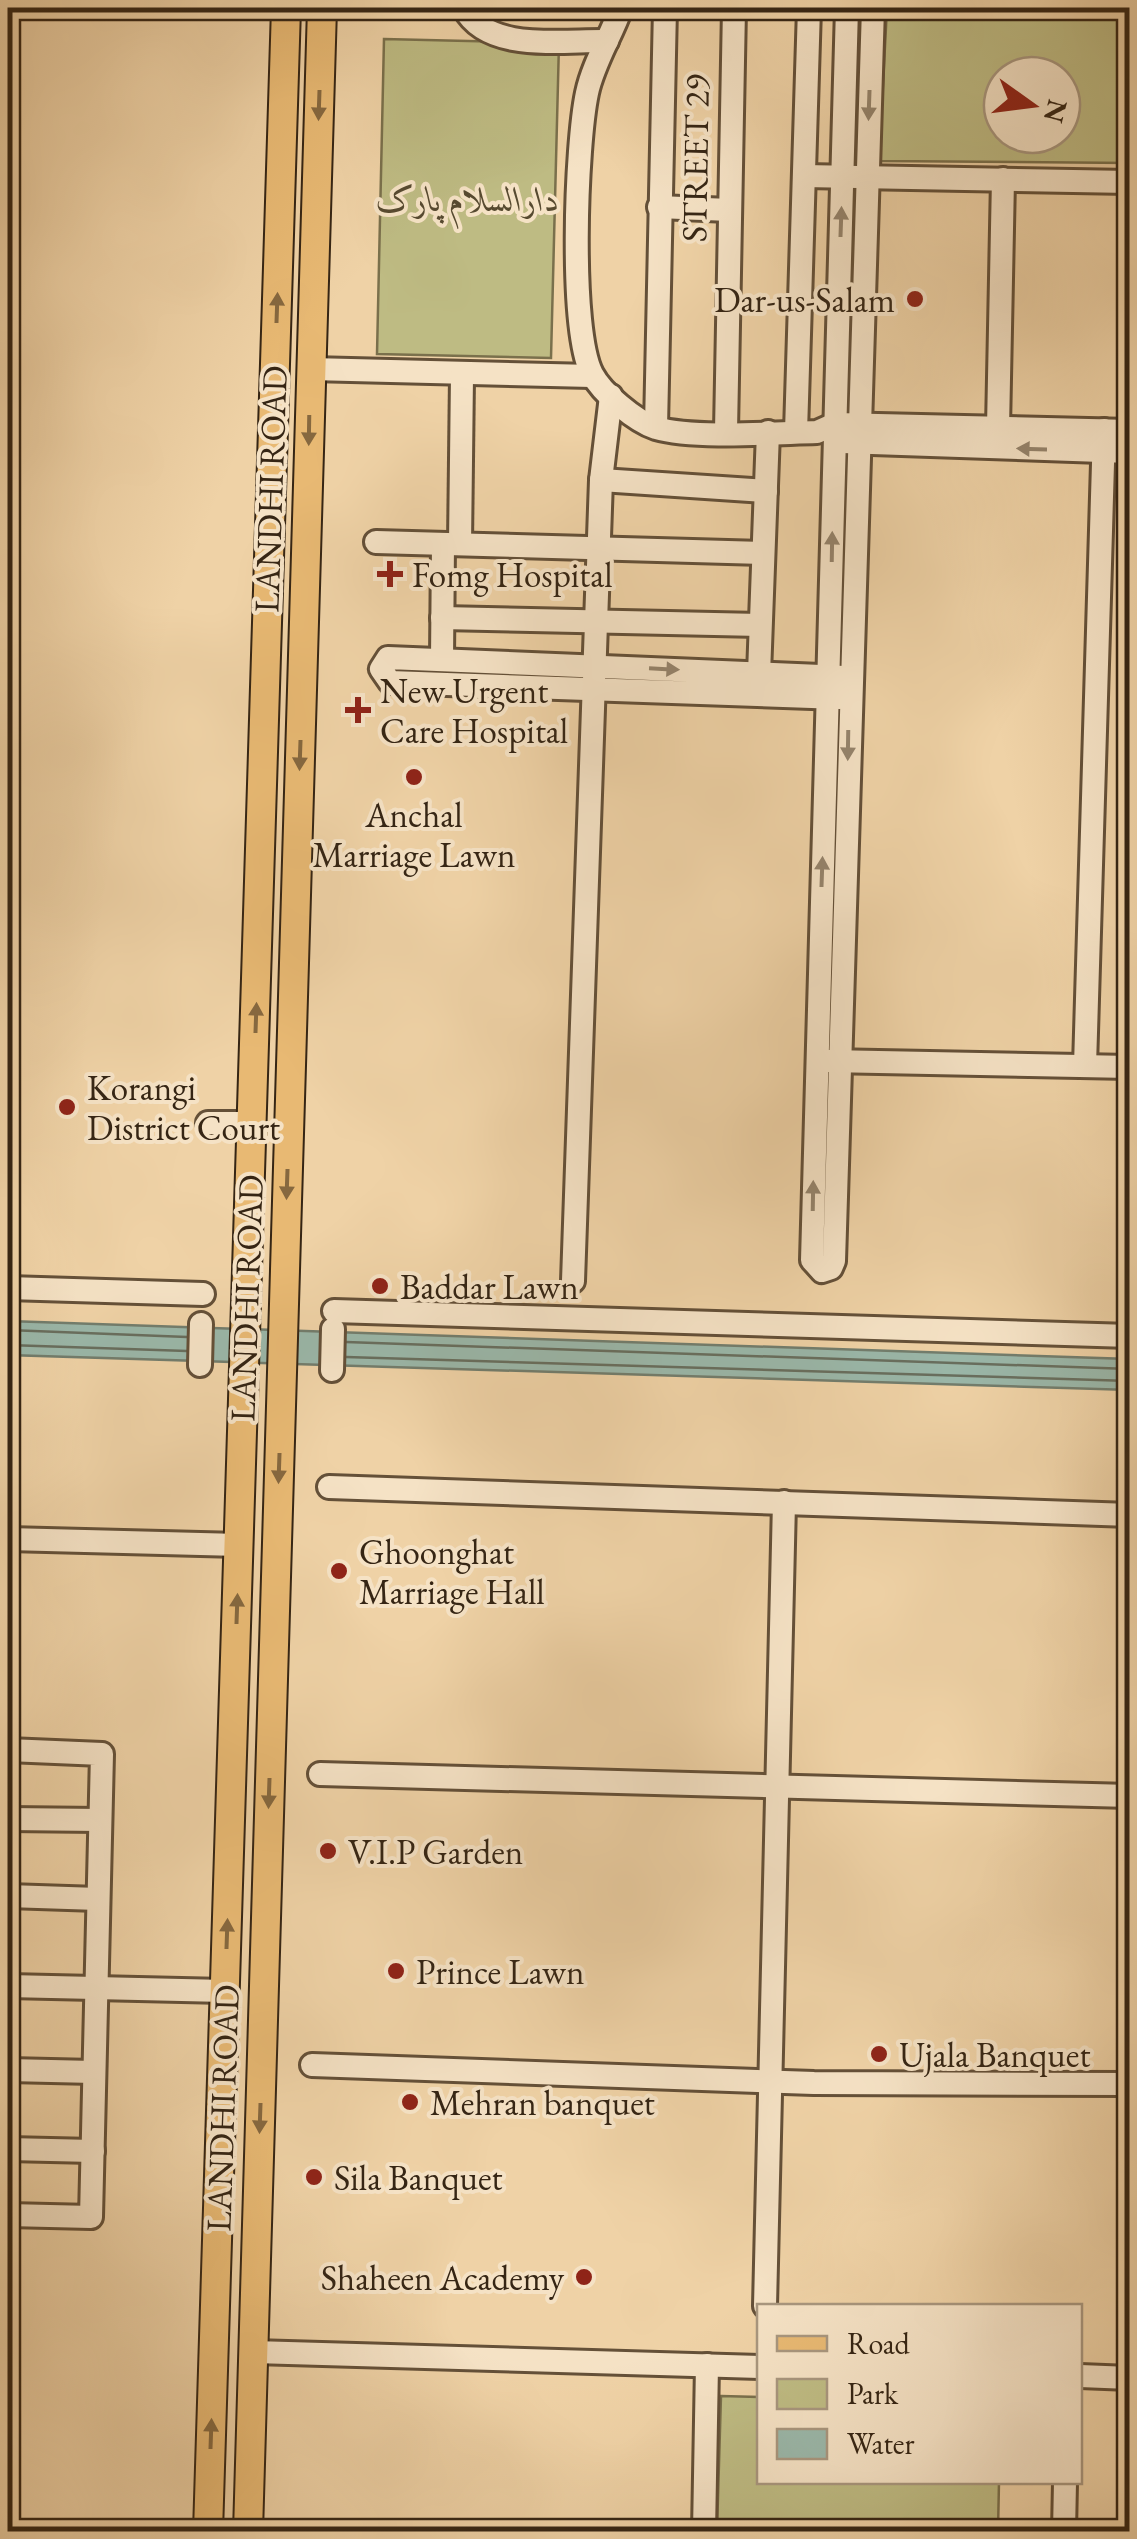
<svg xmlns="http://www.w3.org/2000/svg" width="1137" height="2539" font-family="'EB Garamond',Amiri,serif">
<rect width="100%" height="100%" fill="#efd2a6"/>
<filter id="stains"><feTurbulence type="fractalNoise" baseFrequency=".002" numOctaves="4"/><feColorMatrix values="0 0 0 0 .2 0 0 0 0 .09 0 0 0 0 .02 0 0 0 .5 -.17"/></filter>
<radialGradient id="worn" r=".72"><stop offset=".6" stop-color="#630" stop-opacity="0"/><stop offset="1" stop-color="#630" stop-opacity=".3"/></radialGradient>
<g fill="#bebb83" stroke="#7a704c" stroke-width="2.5" fill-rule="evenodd">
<path d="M887 8H1129V163L879 161ZM1002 75H1062V135H1002Z"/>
<polygon points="384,39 559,43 551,358 377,354"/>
<polygon points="721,2396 759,2397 760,2482 999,2482 998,2531 717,2531"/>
</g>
<polygon fill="#9ab7a9" stroke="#727d6d" stroke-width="2.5" points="8,1321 1129,1359 1130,1390 8,1355"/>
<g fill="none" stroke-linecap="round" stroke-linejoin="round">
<g stroke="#686e5e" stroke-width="2.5">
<polyline points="8,1330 187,1337"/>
<polyline points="346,1342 1130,1369"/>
<polyline points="8,1345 187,1351"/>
<polyline points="346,1357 1130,1381"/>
</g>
<defs>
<g id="minor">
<path d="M464 8C488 53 563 40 607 41"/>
<path d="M621 8C611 36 593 64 587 93 576 145 569 330 592 374 602 393 635 421 656 428 694 439 775 433 817 432L835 424 1130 431"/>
<polyline points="847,8 812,1260 822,1271 831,1268 834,1261 873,8"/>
<polyline points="804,176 1130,182"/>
<polyline points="659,207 729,210"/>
<polyline points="311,369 592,376"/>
<polyline points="656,427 665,8"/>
<polyline points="998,428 1003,179"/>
<polyline points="726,431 734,8"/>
<polyline points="796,432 809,8"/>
<polyline points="843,442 1130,452"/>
<polyline points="601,480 766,491"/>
<polyline points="376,542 763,553"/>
<polyline points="460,544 462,376"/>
<polyline points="442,618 760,625"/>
<polyline points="442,659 443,544"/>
<polyline points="759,674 768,432"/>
<polyline points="840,698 390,682 381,669 388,658 844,677"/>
<polyline points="828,1061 1130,1067"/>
<polyline points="1085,1066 1104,430"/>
<polyline points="208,1123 253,1123"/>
<polyline points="573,1281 601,480 611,396"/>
<polyline points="8,1288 203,1294"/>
<polyline points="334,1311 1130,1336"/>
<polyline points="200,1365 201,1324"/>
<polyline points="332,1370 333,1329"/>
<polyline points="329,1487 1130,1515"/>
<polyline points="8,1539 239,1545"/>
<polyline points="8,1750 102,1754 91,2217 8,2215"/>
<polyline points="320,1774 1130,1796"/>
<polyline points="8,1819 100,1820"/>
<polyline points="8,1896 98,1899"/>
<polyline points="8,1986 225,1991"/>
<polyline points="312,2065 814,2083 1130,2084"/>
<polyline points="8,2070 94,2072"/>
<polyline points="8,2149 93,2151"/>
<polyline points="765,2306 784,1502"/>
<polyline points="253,2352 760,2367"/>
<polyline points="1080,2376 1130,2378"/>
<polyline points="704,2532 707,2365"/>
<polyline points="1064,2532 1065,2482"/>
</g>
<g id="major">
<polyline points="208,2532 286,8"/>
<polyline points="248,2532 322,8"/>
</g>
</defs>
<use href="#minor" stroke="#645038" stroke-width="28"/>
<use href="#major" stroke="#352514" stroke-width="32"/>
<use href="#minor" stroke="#f5e2c5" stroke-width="22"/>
<use href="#major" stroke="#e8b973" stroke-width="28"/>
</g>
<defs><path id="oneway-solid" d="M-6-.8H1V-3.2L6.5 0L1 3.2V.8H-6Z" transform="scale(2.5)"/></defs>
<g fill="#86683f">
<use href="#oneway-solid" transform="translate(319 105) rotate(92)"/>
<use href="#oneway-solid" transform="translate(277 308) rotate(-88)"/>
<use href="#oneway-solid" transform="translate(309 430) rotate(91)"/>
<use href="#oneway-solid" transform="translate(300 755) rotate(92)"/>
<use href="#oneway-solid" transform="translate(256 1018) rotate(-88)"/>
<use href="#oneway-solid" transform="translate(287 1184) rotate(92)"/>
<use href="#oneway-solid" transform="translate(279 1468) rotate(92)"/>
<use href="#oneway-solid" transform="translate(237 1609) rotate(-88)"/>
<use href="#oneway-solid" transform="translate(269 1793) rotate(92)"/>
<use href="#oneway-solid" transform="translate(227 1934) rotate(-88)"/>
<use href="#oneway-solid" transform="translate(260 2118) rotate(92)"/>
<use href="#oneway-solid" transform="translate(211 2434) rotate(-88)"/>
</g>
<g fill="#95846c">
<use href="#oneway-solid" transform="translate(869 105) rotate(92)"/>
<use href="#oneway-solid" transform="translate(841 222) rotate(-88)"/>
<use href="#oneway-solid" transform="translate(1032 449) rotate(-178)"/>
<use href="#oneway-solid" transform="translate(832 547) rotate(-89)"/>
<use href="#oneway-solid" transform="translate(664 669) rotate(3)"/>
<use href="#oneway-solid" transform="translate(848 745) rotate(91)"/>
<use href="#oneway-solid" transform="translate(822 872) rotate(-88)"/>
<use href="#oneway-solid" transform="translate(813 1196) rotate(-89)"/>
</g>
<g fill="#8f2418" stroke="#f5e2c5" stroke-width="4">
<circle cx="915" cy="299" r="10"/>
<path d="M385 559h10v10h10v10h-10v10h-10v-10h-10v-10h10z"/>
<path d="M353 695h10v10h10v10h-10v10h-10v-10h-10v-10h10z"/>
<circle cx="414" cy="777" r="10"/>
<circle cx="67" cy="1107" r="10"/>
<circle cx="380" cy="1286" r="10"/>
<circle cx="339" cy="1571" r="10"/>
<circle cx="328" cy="1851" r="10"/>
<circle cx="396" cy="1971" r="10"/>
<circle cx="879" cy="2054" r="10"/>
<circle cx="410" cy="2102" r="10"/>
<circle cx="314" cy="2177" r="10"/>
<circle cx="584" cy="2277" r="10"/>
</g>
<g text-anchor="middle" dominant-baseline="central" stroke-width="8" stroke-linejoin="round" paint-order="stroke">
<g font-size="35" fill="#352514" stroke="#f5e2c5">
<text transform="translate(695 158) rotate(-89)">STREET 29</text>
<text transform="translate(270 489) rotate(-88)">LANDHI ROAD</text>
<text transform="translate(246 1298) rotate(-88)">LANDHI ROAD</text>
<text transform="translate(222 2108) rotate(-88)">LANDHI ROAD</text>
</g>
<g font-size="35" font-style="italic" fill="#574a30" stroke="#f5e2c5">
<text x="468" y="198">دارالسلام پارک</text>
</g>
<g font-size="35" fill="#352514" stroke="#f5e2c5" text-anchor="start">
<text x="895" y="299" text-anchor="end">Dar-us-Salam</text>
<text x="412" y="574">Fomg Hospital</text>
<text x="380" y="690">New Urgent<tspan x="380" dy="40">Care Hospital</tspan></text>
<text x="414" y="814" text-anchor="middle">Anchal<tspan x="414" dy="40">Marriage Lawn</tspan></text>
<text x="87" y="1087">Korangi<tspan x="87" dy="40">District Court</tspan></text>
<text x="400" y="1286">Baddar Lawn</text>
<text x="359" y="1551">Ghoonghat<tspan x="359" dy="40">Marriage Hall</tspan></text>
<text x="348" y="1851">V.I.P Garden</text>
<text x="416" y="1971">Prince Lawn</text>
<text x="899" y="2054">Ujala Banquet</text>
<text x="430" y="2102">Mehran banquet</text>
<text x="334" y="2177">Sila Banquet</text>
<text x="564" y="2277" text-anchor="end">Shaheen Academy</text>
</g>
</g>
<rect width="1137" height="2539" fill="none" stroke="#efd2a6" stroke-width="40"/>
<rect x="10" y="10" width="1117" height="2519" fill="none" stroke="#352514" stroke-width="5"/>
<rect x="20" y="20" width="1097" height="2499" fill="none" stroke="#352514" stroke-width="2.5"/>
<rect x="757" y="2304" width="325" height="180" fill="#f5e2c5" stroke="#a8967e" stroke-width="2.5"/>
<rect x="777" y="2336" width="50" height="15" fill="#e8b973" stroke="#a8967e" stroke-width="2.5"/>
<text x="847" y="2354" font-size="30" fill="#352514">Road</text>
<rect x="777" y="2379" width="50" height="30" fill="#bebb83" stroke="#a8967e" stroke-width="2.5"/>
<text x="847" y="2404" font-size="30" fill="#352514">Park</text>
<rect x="777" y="2429" width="50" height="30" fill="#9ab7a9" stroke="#a8967e" stroke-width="2.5"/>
<text x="847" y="2454" font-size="30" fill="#352514">Water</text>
<g transform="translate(1032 105) rotate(104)"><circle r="48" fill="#f5e2c5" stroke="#a8967e" stroke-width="2.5"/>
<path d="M0-8L18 38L0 25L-18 38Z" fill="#8f2418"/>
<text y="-15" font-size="28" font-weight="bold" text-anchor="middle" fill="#352514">N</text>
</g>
<rect width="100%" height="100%" filter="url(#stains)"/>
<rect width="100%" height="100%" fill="url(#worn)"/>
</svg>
